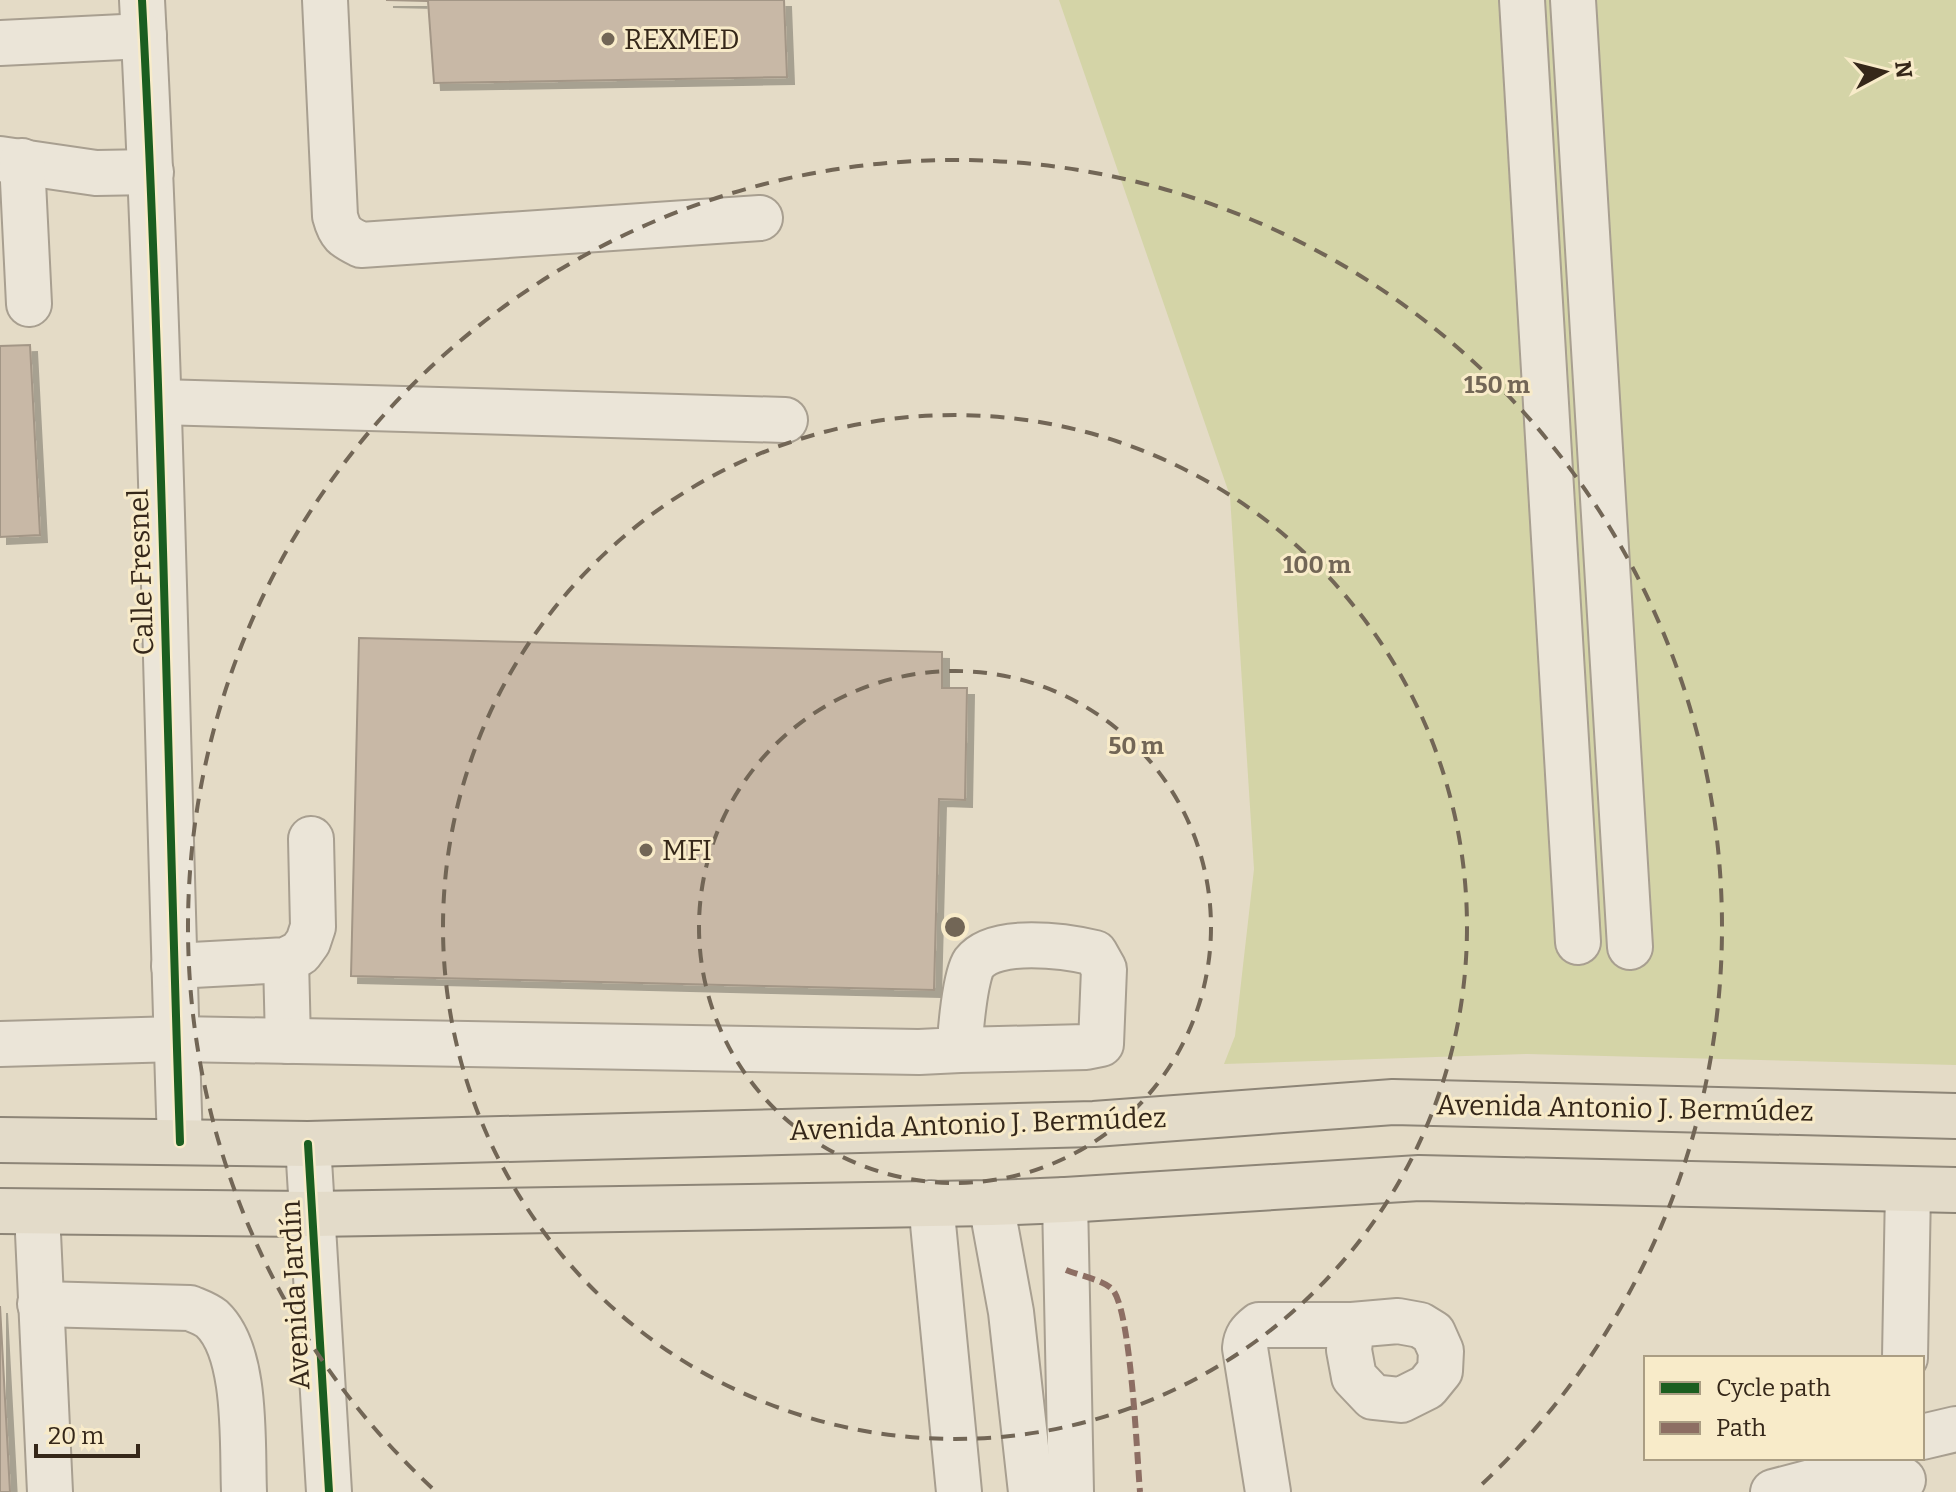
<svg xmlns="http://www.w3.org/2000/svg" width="1956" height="1492" font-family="Bitter,serif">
<defs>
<filter id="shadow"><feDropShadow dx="7" dy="7" stdDeviation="0" flood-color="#0004"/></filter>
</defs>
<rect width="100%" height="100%" fill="#e4dbc6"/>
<polygon fill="#d4d4a7" points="1059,0 1956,0 1956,1065 1527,1054 1224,1064 1235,1036 1254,869 1230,496"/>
<g fill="#c8b8a6" stroke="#a39686" stroke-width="2" filter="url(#shadow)">
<polygon points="386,0 784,0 787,77 434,83 428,1"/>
<polygon points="30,345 40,535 0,537 0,346"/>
<polygon points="359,638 942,652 942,688 967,688 965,800 939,799 934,990 351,976"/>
<polygon points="0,1306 10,1492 0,1492"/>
</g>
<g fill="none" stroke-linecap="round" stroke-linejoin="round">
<defs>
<g id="minor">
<path d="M142 0C162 380 167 761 180 1142"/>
<path d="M325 0 335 216C340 235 345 237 361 245L760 218"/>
<polyline points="1522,0 1578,942"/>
<polyline points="1573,0 1630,947"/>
<polyline points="0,43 144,36"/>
<polyline points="0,159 96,173 151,172"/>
<polyline points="22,161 29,304"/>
<polyline points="159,402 785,420"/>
<polyline points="286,960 288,1041"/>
<polyline points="174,966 286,960 300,953 308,942 313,927 311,839"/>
<path d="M0 1044 177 1039 919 1052 960 1050C960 1033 965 976 974 963 995 936 1066 946 1095 953L1104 969 1101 1044 1086 1047 960 1050"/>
<polyline points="308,1144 329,1492"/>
<polyline points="1065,1200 1071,1492"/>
<polyline points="931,1203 959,1492"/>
<polyline points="991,1203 1011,1312 1031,1492"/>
<polyline points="37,1212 50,1492"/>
<path d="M40 1304 190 1308C197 1311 206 1314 212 1319 248 1353 242 1444 244 1492"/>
<polyline points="1905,1358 1908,1189"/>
<polyline points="1922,1437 1956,1429"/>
<path d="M1268 1492 1245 1348C1246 1337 1250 1332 1259 1325H1352L1398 1321 1420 1325 1433 1333 1441 1351 1440 1371 1427 1387 1401 1400 1373 1397 1354 1377 1349 1350 1352 1325"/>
<polyline points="1773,1492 1815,1481 1903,1480"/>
</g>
<g id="major">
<polyline points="0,1140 308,1144 1094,1124 1393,1102 1956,1116"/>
<polyline points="0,1211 312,1214 991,1203 1065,1200 1419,1178 1956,1190"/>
</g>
</defs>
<use href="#minor" stroke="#a89f90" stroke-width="48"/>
<use href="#major" stroke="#8d8577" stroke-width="48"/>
<use href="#minor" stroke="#ebe5d8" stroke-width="44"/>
<use href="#major" stroke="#e3dbc9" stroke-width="44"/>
<path stroke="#8d6e63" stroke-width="6" stroke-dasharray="12 6" stroke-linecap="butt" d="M1066 1270C1078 1275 1103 1280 1112 1289 1131 1308 1137 1457 1140 1492"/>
<defs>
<g id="cycleway">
<path d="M142 0C162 380 167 761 180 1142"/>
<polyline points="308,1144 329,1492"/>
</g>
</defs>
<use href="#cycleway" stroke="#f8ebc9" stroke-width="13"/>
<use href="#cycleway" stroke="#1b5e20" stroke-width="8"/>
</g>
<g fill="none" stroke="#726656" stroke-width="4" stroke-dasharray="14 10">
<circle cx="955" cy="927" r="256"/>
<circle cx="955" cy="927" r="512"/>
<path d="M432 1488A767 767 0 1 1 1478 1488"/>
</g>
<g fill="#726656" stroke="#f8ebc9" stroke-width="3">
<circle cx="608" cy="39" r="8"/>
<circle cx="646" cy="850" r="8"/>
</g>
<g text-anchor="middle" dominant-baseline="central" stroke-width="6" stroke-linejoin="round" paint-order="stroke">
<g font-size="28" fill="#352719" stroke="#f8ebc9" text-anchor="start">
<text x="624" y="39">REXMED</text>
<text x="662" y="850">MFI</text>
</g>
<g font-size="28" fill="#352719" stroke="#f8ebc9">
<text transform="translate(141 572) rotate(-92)">Calle Fresnel</text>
<text transform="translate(1625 1108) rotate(1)">Avenida Antonio J. Bermúdez</text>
<text transform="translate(978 1124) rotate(-2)">Avenida Antonio J. Bermúdez</text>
<text transform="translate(295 1295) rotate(-93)">Avenida Jardín</text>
</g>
</g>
<circle cx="955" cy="927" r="12" fill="#726656" stroke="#f8ebc9" stroke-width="4"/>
<g font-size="24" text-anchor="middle" font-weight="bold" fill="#726656" stroke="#f8ebc9" stroke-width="6" stroke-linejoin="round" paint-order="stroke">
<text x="1497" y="393">150 m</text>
<text x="1317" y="573">100 m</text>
<text x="1136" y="754">50 m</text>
</g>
<rect x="1644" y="1356" width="280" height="104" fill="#f8ebc9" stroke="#aa9d83" stroke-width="2"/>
<rect x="1660" y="1382" width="40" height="12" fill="#1b5e20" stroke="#aa9d83" stroke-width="2"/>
<text x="1716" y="1396" font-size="24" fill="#352719">Cycle path</text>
<rect x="1660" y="1422" width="40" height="12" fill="#8d6e63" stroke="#aa9d83" stroke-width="2"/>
<text x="1716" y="1436" font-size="24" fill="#352719">Path</text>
<g transform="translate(1884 72) rotate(83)" stroke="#f8ebc9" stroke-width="6" paint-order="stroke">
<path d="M0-6L14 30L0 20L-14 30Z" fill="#352719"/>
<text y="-12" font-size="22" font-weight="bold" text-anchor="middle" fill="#352719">N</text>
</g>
<path d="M36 1444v12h102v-12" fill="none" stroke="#352719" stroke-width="4"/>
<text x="48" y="1444" font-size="24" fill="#352719" stroke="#f8ebc9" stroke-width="6" paint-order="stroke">20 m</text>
</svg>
